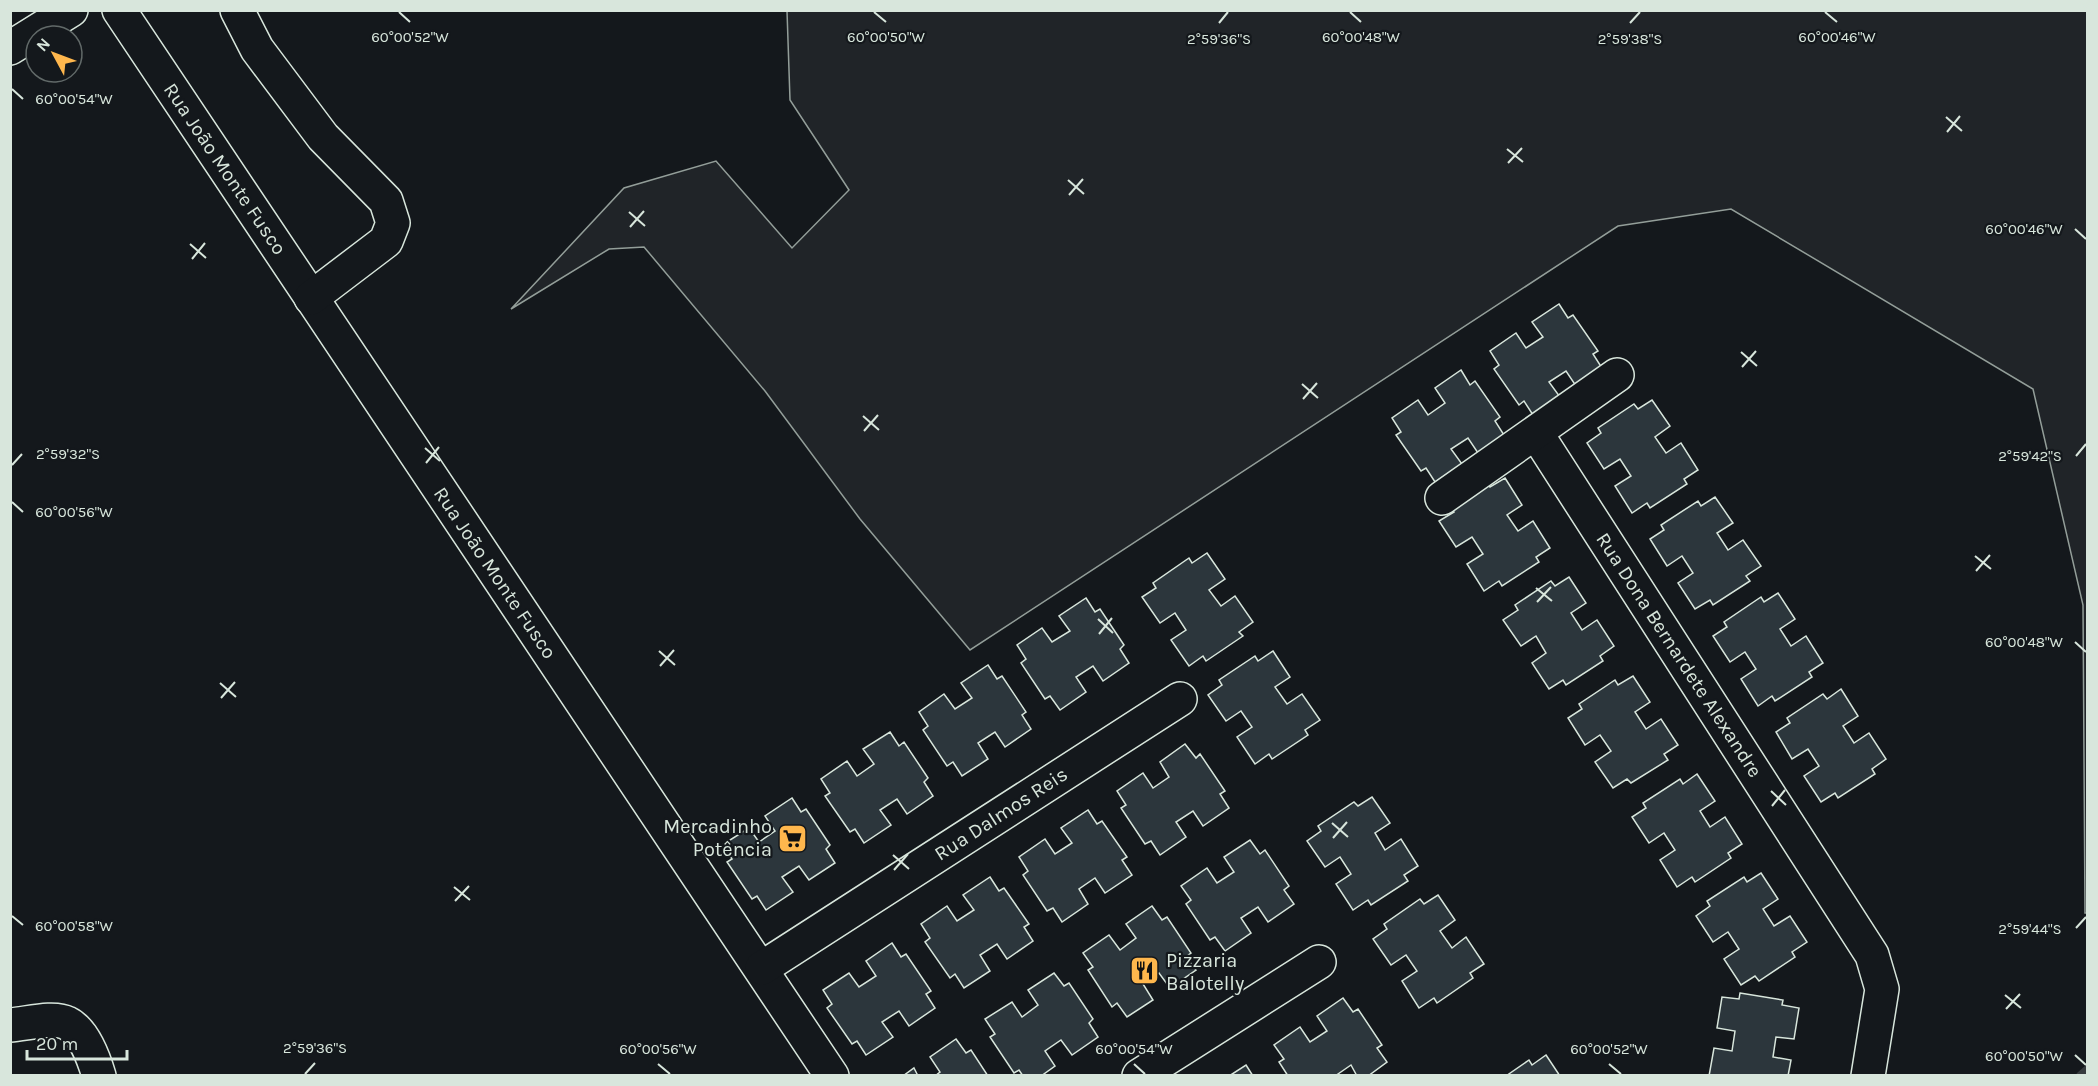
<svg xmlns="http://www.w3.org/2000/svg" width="2098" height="1086" font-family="Karla,sans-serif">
<rect width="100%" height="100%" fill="#14181c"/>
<polygon fill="#202428" stroke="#939e99" stroke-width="1.5" points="787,11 2087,11 2087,913 2085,913 2083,605 2033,389 1731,209 1618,226 970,650 860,519 765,391 644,247 609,249 511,309 624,188 716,161 792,248 849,190 790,100"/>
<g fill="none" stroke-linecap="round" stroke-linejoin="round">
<polyline stroke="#363b3e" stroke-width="10" points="2081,1076 2088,1070"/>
</g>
<g fill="#2c363c" stroke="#d8e6dc" stroke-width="1.5">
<polygon points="1559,304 1568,318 1573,315 1598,351 1593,354 1602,368 1576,386 1566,371 1549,382 1560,397 1533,415 1524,401 1519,405 1494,369 1499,365 1490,351 1516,333 1526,348 1543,337 1532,322"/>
<polygon points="1461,370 1470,385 1475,381 1500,417 1495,421 1504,435 1478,453 1468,438 1451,449 1462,464 1435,482 1426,468 1421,471 1396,435 1401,432 1392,418 1418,400 1428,415 1445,403 1435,388"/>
<polygon points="1652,400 1670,426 1655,437 1666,453 1681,443 1698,470 1684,479 1687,484 1650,508 1647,503 1632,513 1615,486 1631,476 1620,459 1604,469 1587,443 1601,433 1598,428 1634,404 1638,409"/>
<polygon points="1505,478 1522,505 1507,515 1518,531 1533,521 1550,548 1536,557 1539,562 1502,586 1499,581 1484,591 1467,564 1483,554 1472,537 1456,547 1439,521 1454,512 1450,507 1487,483 1490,487"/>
<polygon points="1715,497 1733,523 1717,533 1728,550 1743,540 1761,566 1746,576 1750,581 1713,605 1710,600 1695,609 1678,583 1693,573 1682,556 1667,566 1650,539 1664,530 1661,525 1698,501 1701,506"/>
<polygon points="1207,553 1225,579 1209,590 1221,606 1235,596 1253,622 1239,632 1243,636 1206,661 1203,656 1189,666 1171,640 1186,630 1175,613 1160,623 1142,597 1156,588 1153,583 1189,558 1192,563"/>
<polygon points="1569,577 1586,603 1571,613 1582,630 1597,620 1614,646 1600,656 1603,661 1566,685 1563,680 1549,689 1532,663 1546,653 1536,636 1521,646 1503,620 1518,610 1515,605 1551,581 1555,586"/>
<polygon points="1778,593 1795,619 1780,629 1791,646 1806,636 1823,663 1809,672 1812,677 1775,701 1772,696 1758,706 1741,679 1756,669 1745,652 1730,662 1713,636 1727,627 1724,622 1761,597 1764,602"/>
<polygon points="1086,598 1095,612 1100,609 1124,645 1120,649 1129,663 1103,681 1093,666 1076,677 1086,692 1060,710 1050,696 1045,699 1021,663 1026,659 1017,645 1042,628 1052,642 1070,631 1059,616"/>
<polygon points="1273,651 1290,677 1275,687 1287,704 1302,694 1320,720 1305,730 1308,735 1272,759 1269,754 1255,764 1237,737 1252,727 1241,711 1226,721 1208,695 1222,685 1219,680 1255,656 1258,661"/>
<polygon points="988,665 997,679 1002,676 1026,712 1022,715 1031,729 1005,747 995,732 978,743 988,759 962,776 953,762 947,766 923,730 928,726 919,712 944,694 955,709 972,698 961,683"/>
<polygon points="1633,676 1650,702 1635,712 1646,729 1661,719 1678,745 1664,754 1668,760 1631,783 1627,779 1613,788 1595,762 1611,751 1600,735 1585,745 1568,718 1582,709 1579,704 1615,680 1618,685"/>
<polygon points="1841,689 1858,716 1843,726 1854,743 1869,733 1886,759 1872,769 1875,774 1838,798 1835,793 1821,802 1804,776 1819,766 1808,749 1792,759 1776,732 1790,723 1787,718 1823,694 1827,699"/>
<polygon points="890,732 899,746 904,742 928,778 924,782 933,796 907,814 897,799 880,810 891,825 864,843 855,829 850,832 825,796 830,793 821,779 847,761 857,776 874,764 863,749"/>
<polygon points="1185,744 1196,758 1200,754 1225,791 1220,794 1229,808 1203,826 1193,811 1176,822 1186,837 1160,855 1151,841 1145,844 1121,808 1126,805 1117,791 1143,773 1153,788 1169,777 1160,762"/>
<polygon points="1697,774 1715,801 1700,811 1710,827 1725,817 1742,844 1728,853 1731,858 1695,882 1692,877 1677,887 1660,860 1675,850 1664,833 1649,843 1632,817 1646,808 1643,803 1680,779 1683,784"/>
<polygon points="1372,797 1390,823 1375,833 1385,850 1401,839 1418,866 1404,875 1408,881 1371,905 1368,900 1353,910 1336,884 1351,874 1340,857 1325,867 1307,841 1321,831 1318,826 1354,802 1358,806"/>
<polygon points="792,798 801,812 806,809 830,845 826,849 835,863 809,880 799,866 782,877 793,892 766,910 757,896 752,899 727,862 732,859 722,845 749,828 759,842 775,831 765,816"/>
<polygon points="1088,810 1097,824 1102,821 1127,857 1122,860 1132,875 1105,893 1095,878 1079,889 1088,904 1062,922 1053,908 1047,911 1023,875 1028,871 1019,857 1045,839 1055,854 1072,843 1061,828"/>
<polygon points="1250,840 1260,854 1265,850 1289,886 1284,890 1294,904 1268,922 1258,907 1241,918 1251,933 1225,951 1215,937 1210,940 1186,904 1191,900 1181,886 1207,868 1217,883 1234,872 1224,857"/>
<polygon points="1761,873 1778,899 1763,909 1774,926 1790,916 1807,942 1792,952 1795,957 1759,981 1755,976 1741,985 1724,959 1739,949 1728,932 1713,942 1696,916 1710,906 1707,901 1744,877 1747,882"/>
<polygon points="990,877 999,891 1004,888 1029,924 1024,927 1033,941 1007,959 997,944 980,955 990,971 964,988 955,974 950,978 925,942 930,938 921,924 947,906 957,921 974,910 963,895"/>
<polygon points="1438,895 1455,920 1440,931 1452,948 1466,937 1484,964 1470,973 1473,978 1437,1003 1434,998 1419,1008 1402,981 1417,971 1406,955 1391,965 1373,939 1387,929 1384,924 1420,899 1424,904"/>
<polygon points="1152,906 1162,920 1167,917 1191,953 1186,957 1196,970 1170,988 1159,973 1143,984 1153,1000 1127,1017 1117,1003 1112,1007 1088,970 1093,967 1083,953 1109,935 1120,950 1136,938 1126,924"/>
<polygon points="892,943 901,957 906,954 931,991 926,994 935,1008 909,1026 899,1011 882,1022 893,1037 866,1055 857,1041 852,1044 827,1008 832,1004 823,990 849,973 859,987 876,976 866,961"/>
<polygon points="1054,973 1064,986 1069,983 1093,1019 1089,1023 1098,1037 1072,1055 1061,1040 1045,1051 1055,1066 1041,1076 1023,1076 1019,1070 1014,1073 990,1037 995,1034 985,1019 1012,1002 1022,1017 1038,1005 1028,990"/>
<polygon points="1740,993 1783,1000 1782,1005 1799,1008 1794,1039 1776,1037 1773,1057 1791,1060 1788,1076 1709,1076 1714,1048 1732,1051 1735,1031 1717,1028 1722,997 1739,999"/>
<polygon points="1343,998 1353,1012 1358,1009 1382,1045 1377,1048 1387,1062 1368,1076 1357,1076 1351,1065 1335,1076 1288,1076 1279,1062 1284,1059 1274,1045 1300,1027 1310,1042 1327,1031 1317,1016"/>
<polygon points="956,1039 966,1053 971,1050 988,1076 935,1076 940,1072 930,1057"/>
<polygon points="1546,1055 1560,1076 1506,1076 1529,1060 1532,1065"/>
<polygon points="1246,1065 1253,1076 1229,1076"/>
<polygon points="914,1068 918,1076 903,1076"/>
</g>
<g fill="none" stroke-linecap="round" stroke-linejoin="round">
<defs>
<g id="minor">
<polyline points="119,10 832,1076"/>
<polyline points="237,10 257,49 323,137 386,201 393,223 386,241 311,298"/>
<polyline points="10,48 71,10"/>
<polyline points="1536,433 1872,955 1882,989 1868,1076"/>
<polyline points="1442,498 1617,375"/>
<polyline points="762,968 1180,699"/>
<path d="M10 1025C26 1024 53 1016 67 1023 84 1031 94 1059 99 1076"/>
<polyline points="1139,1076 1319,962"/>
</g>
</defs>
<use href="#minor" stroke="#d8e6dc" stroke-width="36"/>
<use href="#minor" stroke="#14181c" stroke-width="33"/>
</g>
<path fill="none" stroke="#d8e6dc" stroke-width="2" d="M399 12 410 22M874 12 886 22M1350 12 1361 22M1825 12 1837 22M1219 23 1228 12M1630 23 1640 12M12 89 23 99M1946 117 1962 131M1947 132 1960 116M1507 149 1523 162M1508 163 1522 148M1068 180 1084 194M1069 195 1083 179M629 212 645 226M630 227 644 211M2075 229 2086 239M190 244 206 258M192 259 205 243M1741 352 1757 366M1742 367 1756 351M1302 384 1318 398M1303 399 1317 383M863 416 879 430M864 431 878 415M425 448 440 461M2076 456 2086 444M426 463 439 447M12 465 22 454M12 502 23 512M1975 556 1991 569M1976 571 1990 555M1536 588 1552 601M1537 602 1551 587M1098 619 1113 633M1099 634 1112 618M2075 642 2086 652M659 651 675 665M660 666 674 650M220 683 236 697M221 698 235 682M1771 791 1786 805M1772 806 1785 790M1332 823 1348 837M1333 838 1347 822M893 855 909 869M894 870 908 854M454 887 470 900M455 901 469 886M12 916 23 925M2076 928 2086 917M2005 995 2021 1008M2006 1009 2020 994M2075 1055 2086 1065M658 1064 670 1074M1134 1064 1145 1074M1609 1064 1621 1074M305 1074 315 1063"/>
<defs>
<symbol id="supermarket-square" viewBox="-11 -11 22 22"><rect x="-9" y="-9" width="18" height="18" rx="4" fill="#ffb74d" stroke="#14181c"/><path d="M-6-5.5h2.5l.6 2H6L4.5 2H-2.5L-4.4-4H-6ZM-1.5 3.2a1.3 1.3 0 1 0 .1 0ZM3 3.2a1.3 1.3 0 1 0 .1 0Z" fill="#111"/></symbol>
<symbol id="restaurant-square" viewBox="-11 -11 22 22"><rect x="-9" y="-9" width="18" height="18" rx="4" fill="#ffb74d" stroke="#14181c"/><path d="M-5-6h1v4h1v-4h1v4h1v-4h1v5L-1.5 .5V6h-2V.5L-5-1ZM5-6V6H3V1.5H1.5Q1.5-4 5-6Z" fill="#111"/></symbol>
</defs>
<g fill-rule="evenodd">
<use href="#supermarket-square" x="776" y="822" width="33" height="33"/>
<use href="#restaurant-square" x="1128" y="954" width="33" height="33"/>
</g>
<g text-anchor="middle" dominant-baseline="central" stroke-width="4.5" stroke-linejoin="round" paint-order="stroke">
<g font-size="20" fill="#d8e6dc" stroke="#14181c">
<text transform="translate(225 169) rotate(56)">Rua João Monte Fusco</text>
<text transform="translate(495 573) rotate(56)">Rua João Monte Fusco</text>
<text transform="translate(1679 655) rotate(57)">Rua Dona Bernardete Alexandre</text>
<text transform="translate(1001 814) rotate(-33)">Rua Dalmos Reis</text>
</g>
<g font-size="20" fill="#d8e6dc" stroke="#14181c" text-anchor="end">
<text x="772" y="826">Mercadinho<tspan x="772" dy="23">Potência</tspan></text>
<text x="1166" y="960" text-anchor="start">Pizzaria<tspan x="1166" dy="23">Balotelly</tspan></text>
</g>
</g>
<g font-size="15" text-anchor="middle" fill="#d8e6dc" stroke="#14181c" stroke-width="4.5" stroke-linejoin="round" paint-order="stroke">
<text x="1837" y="42">60°00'46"W</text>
<text x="410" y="42">60°00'52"W</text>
<text x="886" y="42">60°00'50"W</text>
<text x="1361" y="42">60°00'48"W</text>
<text x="1219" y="44">2°59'36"S</text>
<text x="1630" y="44">2°59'38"S</text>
<text x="74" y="104">60°00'54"W</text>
<text x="2024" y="234">60°00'46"W</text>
<text x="68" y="459">2°59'32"S</text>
<text x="2030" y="461">2°59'42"S</text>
<text x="74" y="517">60°00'56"W</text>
<text x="2024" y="647">60°00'48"W</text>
<text x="74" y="931">60°00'58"W</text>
<text x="2030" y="934">2°59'44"S</text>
<text x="315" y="1053">2°59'36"S</text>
<text x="658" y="1054">60°00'56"W</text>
<text x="1134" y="1054">60°00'54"W</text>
<text x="1609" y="1054">60°00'52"W</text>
<text x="2024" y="1061">60°00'50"W</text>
</g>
<rect width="2098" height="1086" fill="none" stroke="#d8e6dc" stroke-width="24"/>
<g transform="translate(54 54) rotate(311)"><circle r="28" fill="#14181c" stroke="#626a69" stroke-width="1.5"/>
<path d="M0-4.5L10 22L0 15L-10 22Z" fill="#ffb74d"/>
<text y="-9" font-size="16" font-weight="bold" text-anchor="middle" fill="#d8e6dc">N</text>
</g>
<path d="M27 1050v9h100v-9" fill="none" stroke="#d8e6dc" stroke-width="3"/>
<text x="36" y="1050" font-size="18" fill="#d8e6dc" stroke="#14181c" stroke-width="4.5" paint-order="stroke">20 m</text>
</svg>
